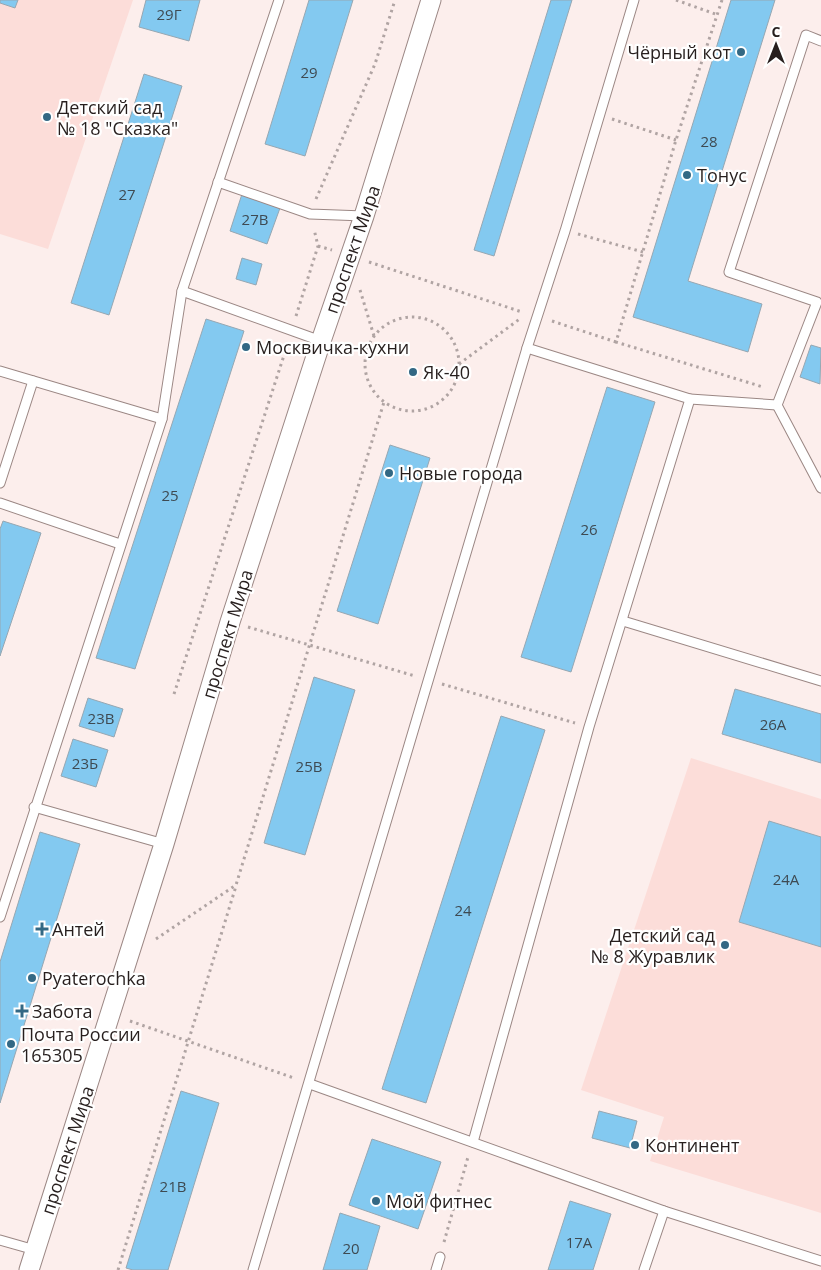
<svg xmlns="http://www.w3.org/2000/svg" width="821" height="1270" font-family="'Open Sans',sans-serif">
<rect width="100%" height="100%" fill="#fceeec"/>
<g fill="#fcddd9">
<polygon points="0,0 133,0 48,249 0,234"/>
<polygon points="691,758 821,799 821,1213 650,1161 664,1117 581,1090"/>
</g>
<g fill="#83c9f0" stroke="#96a7b2">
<polygon points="0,0 18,0 15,8 0,3"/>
<polygon points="146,0 200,0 189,41 139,27"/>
<polygon points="309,0 353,0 305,156 265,144"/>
<polygon points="551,0 572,0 494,256 474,250"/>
<polygon points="731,0 775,0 688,281 762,304 748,352 633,317"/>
<polygon points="144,74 182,86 109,315 71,303"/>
<polygon points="242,194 280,208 267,244 230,231"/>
<polygon points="242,258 262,264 256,285 236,279"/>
<polygon points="206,319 244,331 135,669 96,658"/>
<polygon points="811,345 821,348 820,384 800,377"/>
<polygon points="607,387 655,402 571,672 521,657"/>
<polygon points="390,445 430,458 378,624 337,611"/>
<polygon points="3,521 41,533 0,656 0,529"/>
<polygon points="314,677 355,690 305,855 264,843"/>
<polygon points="735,689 821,714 821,763 722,734"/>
<polygon points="88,698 123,709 114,737 79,726"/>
<polygon points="501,716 545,730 426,1103 382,1089"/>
<polygon points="73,739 108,750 96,787 61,776"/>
<polygon points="769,821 821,837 821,947 739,922"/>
<polygon points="40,832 80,844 0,1103 0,962"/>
<polygon points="181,1091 219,1103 168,1270 133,1270 126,1268"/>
<polygon points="599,1111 637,1121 630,1148 592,1138"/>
<polygon points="372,1139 441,1162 418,1229 349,1205"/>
<polygon points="570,1201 611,1214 593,1270 548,1270"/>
<polygon points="340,1213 380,1226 367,1270 323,1270"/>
</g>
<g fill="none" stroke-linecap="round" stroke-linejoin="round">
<defs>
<g id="lane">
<polyline points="218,182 310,214 364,216"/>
<polyline points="182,291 321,341"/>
<polyline points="0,371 162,419"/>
<polyline points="690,399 777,405 817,302 729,272 806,35 821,41"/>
<polyline points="777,405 821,488"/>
<polyline points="0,483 33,381"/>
<polyline points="0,503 120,544"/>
<polyline points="623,621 821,681"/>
<polyline points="34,807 164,844"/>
<polyline points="0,917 162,419 182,291 279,0"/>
<polyline points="310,1084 664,1211 821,1261"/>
<polyline points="473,1142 589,727 690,399 527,348 565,231 634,0"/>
<polyline points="0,1240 35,1250"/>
<polyline points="253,1270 527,348"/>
<polyline points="436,1270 440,1257"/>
<polyline points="644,1270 664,1211"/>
</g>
<polyline id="street" points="29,1270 164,844 230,622 321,341 364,216 431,0"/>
</defs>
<use href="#lane" stroke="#9b8784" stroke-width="11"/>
<use href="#street" stroke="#9b8784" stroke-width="21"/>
<g stroke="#b0a4a3" stroke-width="3" stroke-dasharray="2.5 4" stroke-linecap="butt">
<polyline points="676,0 718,15"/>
<polyline points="722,0 676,140 616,342 763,387"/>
<polyline points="612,119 676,140"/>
<polyline points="316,199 375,64 395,0"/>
<polyline points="578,234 643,252"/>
<polyline points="318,246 332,250"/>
<polyline points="369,262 522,312"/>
<polyline points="360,290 374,336"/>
<polyline points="296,316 318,246 314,229"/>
<circle cx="412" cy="364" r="47"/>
<polyline points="552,321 616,342"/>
<polyline points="459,364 521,318"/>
<polyline points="248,627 415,676"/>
<polyline points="442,684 575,723"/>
<polyline points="174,694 288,343"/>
<polyline points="156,939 236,885 384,402"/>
<polyline points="130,1021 294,1078"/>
<polyline points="444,1242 468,1157"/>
<polyline points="118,1270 236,886"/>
</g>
<use href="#lane" stroke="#fff" stroke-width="9"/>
<use href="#street" stroke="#fff" stroke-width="19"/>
</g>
<g fill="#336884" stroke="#fff" stroke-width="2">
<circle cx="741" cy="52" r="5"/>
<circle cx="47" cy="117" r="5"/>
<circle cx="687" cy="175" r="5"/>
<circle cx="246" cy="347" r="5"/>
<circle cx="413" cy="372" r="5"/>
<circle cx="389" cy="473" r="5"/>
<path d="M39.5 921.5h5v5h5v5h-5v5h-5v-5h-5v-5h5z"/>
<circle cx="725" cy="945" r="5"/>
<circle cx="32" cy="978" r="5"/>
<path d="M19.5 1003.5h5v5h5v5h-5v5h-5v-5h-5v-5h5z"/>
<circle cx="11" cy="1044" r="5"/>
<circle cx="635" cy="1145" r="5"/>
<circle cx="376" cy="1201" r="5"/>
</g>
<g text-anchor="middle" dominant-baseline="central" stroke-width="4.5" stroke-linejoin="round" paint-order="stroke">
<g font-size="15" fill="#3e4a52">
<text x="169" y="14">29Г</text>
<text x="309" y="72">29</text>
<text x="709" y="141">28</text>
<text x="127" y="194">27</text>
<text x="255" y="219">27В</text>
<text x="170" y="495">25</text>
<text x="589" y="529">26</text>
<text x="101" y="718">23В</text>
<text x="773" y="724">26А</text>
<text x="85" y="763">23Б</text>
<text x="309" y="766">25В</text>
<text x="786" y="879">24А</text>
<text x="463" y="910">24</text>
<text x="173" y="1186">21В</text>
<text x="579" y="1242">17А</text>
<text x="351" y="1248">20</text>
</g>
<g font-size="18" fill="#271f1e" stroke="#fff" text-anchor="start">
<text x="731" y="52" text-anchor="end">Чёрный кот</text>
<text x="57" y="107">Детский сад<tspan x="57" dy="21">№ 18 "Сказка"</tspan></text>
<text x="697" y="175">Тонус</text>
<text x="256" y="347">Москвичка-кухни</text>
<text x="423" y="372">Як-40</text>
<text x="399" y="473">Новые города</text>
<text x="52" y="929">Антей</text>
<text x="715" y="935" text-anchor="end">Детский сад<tspan x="715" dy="21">№ 8 Журавлик</tspan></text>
<text x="42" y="978">Pyaterochka</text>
<text x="32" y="1011">Забота</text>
<text x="21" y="1034">Почта России<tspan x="21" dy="21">165305</tspan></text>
<text x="645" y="1145">Континент</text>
<text x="386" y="1201">Мой фитнес</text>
</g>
<g font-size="18" fill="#271f1e" stroke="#fff">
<text transform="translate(352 249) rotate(-71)">проспект Мира</text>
<text transform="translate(227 634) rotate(-73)">проспект Мира</text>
<text transform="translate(67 1150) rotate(-72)">проспект Мира</text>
</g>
</g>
<g transform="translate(776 45)" stroke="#ffffff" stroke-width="4" paint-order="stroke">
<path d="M0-4L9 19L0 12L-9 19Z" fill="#271f1e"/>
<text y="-8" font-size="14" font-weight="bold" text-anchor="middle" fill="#271f1e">С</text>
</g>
</svg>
